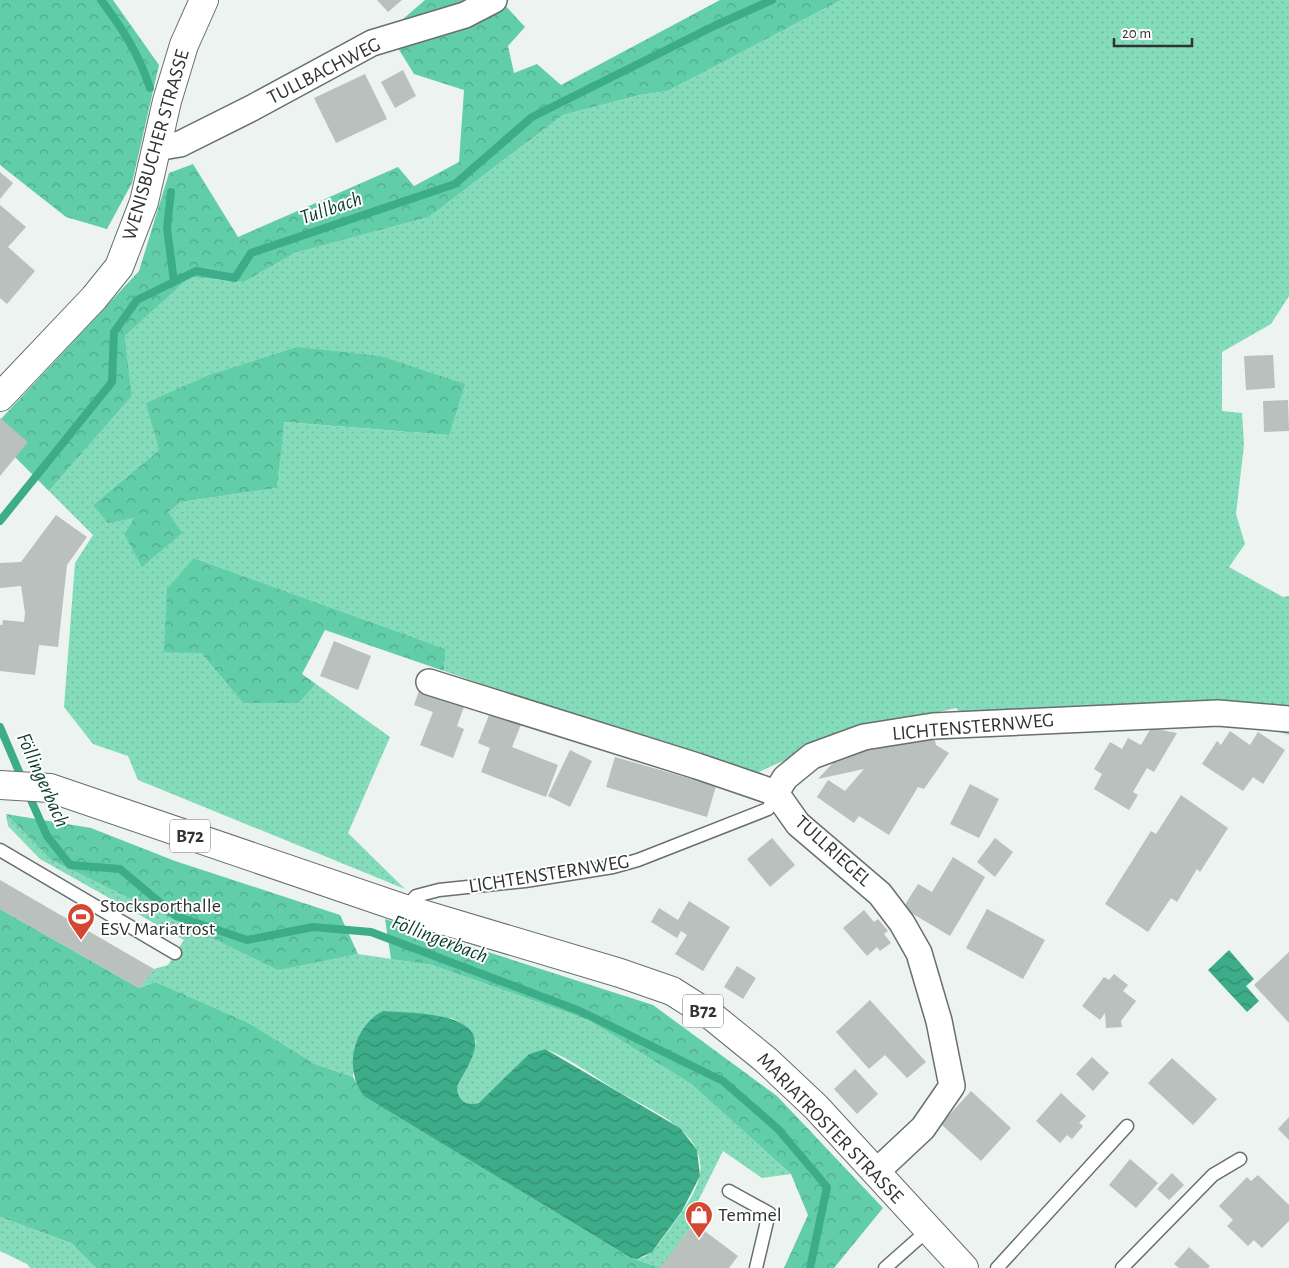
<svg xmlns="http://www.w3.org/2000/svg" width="1289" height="1268" font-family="'Alegreya Sans',sans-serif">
<defs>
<pattern id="grass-dots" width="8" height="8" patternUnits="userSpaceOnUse" patternTransform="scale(1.25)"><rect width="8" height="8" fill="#84dcbb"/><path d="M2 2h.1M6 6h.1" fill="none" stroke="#72bda1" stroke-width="1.8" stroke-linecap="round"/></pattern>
<pattern id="forest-crowns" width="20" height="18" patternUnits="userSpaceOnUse" patternTransform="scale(1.25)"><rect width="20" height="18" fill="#62cea9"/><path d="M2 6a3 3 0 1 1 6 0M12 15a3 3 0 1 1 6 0" fill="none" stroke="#51a88a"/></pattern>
<pattern id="water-waves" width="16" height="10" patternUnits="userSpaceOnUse" patternTransform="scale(1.25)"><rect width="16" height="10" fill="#3cac89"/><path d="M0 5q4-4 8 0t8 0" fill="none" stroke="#338d71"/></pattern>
</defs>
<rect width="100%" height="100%" fill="#ecf3f0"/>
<g fill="url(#grass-dots)" fill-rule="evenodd">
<path d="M841 0H1289V296L1271 324 1222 352V411L1242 413 1244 445 1236 514 1245 544 1229 567 1283 597 1289 596V735L1274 730 1208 726 982 731 956 708 843 734 750 776 444 671 446 649 194 558 201 653 243 703H299L316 684 390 737 348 833 405 889 138 780 128 756 93 744 64 707 75 563 93 535 49 491 132 396 125 336 190 277 244 282 295 253 429 217 563 115 640 95 668 91ZM296 347 449 435 283 422 277 488 181 502 167 512 124 534 134 518 93 505 159 450 147 403 208 375Z"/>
<path d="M6 814 51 860 278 969 358 954 432 965 588 1020 691 1084 791 1174 762 1178 723 1151 690 1217 694 1223 661 1268 631 1258C649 1262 659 1243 668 1231 679 1216 692 1200 698 1182 714 1134 652 1111 621 1093 597 1079 571 1058 545 1049L529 1054 479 1104C467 1107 457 1100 457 1087L476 1042C471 1029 463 1023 451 1018L355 1046 353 1077 315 1064 249 1023 156 982 139 988 154 969 168 965 184 940 40 859 8 826Z"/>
<polygon points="0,1217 71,1243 96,1268 30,1268 27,1264 0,1251"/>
</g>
<g fill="url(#forest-crowns)">
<polygon points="0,0 113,0 159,65 132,183 107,229 66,217 0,165"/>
<polygon points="425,0 509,0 503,3 525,27 508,46 514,73 537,64 561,85 720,0 841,0 668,91 640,95 563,115 429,217 295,253 244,282 190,277 125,336 132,396 49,491 0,442 0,420 139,271 169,173 193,164 238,237 398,167 414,186 459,162 464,90 414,74 388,32"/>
<polygon points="296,347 380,356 465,384 449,435 284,422 277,488 181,502 168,512 182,533 142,567 124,534 134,518 108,523 93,505 159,450 146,403 208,375"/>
<polygon points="194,558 446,649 444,671 325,630 302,674 316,684 299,703 243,703 201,653 164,652 167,589"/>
<polygon points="6,814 91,828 175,861 340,915 358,954 278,970 51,860"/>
<polygon points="0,909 139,988 156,982 249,1023 315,1064 353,1077 365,1097 631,1258 661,1268 96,1268 71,1243 0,1217"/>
<polygon points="385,919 653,1005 777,1096 883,1208 834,1268 784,1268 808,1215 791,1174 691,1084 588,1020 432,965 391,959"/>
</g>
<g fill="url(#water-waves)">
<polygon points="1229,950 1254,979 1246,986 1259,1001 1247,1012 1208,970"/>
<path d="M383 1011C405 1013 477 1011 475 1044 475 1058 462 1075 457 1087 457 1100 467 1107 479 1103L529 1054 545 1049 680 1128 697 1150 700 1176 682 1211 652 1252 637 1259 631 1258 365 1097C343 1071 352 1027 383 1011Z"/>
</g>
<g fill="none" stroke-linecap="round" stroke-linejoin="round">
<g stroke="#3cac89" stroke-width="8">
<path d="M101 0C122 28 139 54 150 88"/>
<polyline points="171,192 167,228 174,282"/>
<polyline points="0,521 112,382 114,332 137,300 196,271 235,278 251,253 455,184 532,117 714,26 772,0"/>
<polyline points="0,727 23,781"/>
<polyline points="27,791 47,836 70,865 120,869 176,916 247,940 313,927 371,932 580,1011 723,1081 778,1129 827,1187 810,1268"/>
</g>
</g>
<g fill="#b9c0bd">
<polygon points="377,0 402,0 388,12"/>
<polygon points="403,70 416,96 395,108 381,82"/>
<polygon points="365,74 387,119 336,143 314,98"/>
<polygon points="0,172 13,183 0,199"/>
<polygon points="0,205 26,227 8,247 35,271 7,304 0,298"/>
<polygon points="1273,355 1275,388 1246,390 1244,356"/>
<polygon points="1288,400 1289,431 1264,432 1263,401"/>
<polygon points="0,418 28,442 0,476"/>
<polygon points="56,515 87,537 67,565 58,647 39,645 35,675 0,671 0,625 2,625 3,620 24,622 25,613 21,586 0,588 0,563 21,562"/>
<polygon points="334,641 371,656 358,690 320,676"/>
<polygon points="420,688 465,704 457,726 464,729 453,758 420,745 433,712 414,705"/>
<polygon points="491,710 522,722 512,747 558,765 546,797 481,772 490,748 478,743"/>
<polygon points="1151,728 1177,733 1154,772 1147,768 1133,792 1138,795 1129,810 1094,789 1102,774 1094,769 1110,742 1122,749 1128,738 1141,745"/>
<polygon points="1230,731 1250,745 1258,732 1285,750 1263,784 1253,777 1243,791 1202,764 1217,741 1221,745"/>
<polygon points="934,735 936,745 949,753 924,789 918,787 889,835 859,816 854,823 817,797 828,780 845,791 864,769 818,779 842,753"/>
<polygon points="570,750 592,761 570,807 548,796"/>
<polygon points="615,757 716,786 707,817 606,787"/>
<polygon points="970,784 999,799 979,838 950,824"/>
<polygon points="1181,795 1228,828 1200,872 1197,869 1177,902 1171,898 1148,932 1105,904 1151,831 1156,834"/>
<polygon points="772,838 795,865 770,887 747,859"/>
<polygon points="995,838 1013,852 995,877 977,862"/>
<polygon points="953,857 985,877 950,936 903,908 918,884 932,892"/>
<polygon points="0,880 154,969 139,988 0,909"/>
<polygon points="689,901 730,927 703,971 675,954 687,935 681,931 677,938 651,922 659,908 678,920"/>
<polygon points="987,909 1045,940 1023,979 966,948"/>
<polygon points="864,910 874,922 878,919 888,931 884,934 891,943 880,951 877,947 867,956 843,928"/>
<polygon points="1289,952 1289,1023 1254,985"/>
<polygon points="737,966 756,978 743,999 724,987"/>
<polygon points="1114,974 1128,985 1123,991 1136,1001 1121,1021 1122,1027 1106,1028 1105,1013 1100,1020 1082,1006 1104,977 1109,980"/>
<polygon points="870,1000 926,1062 907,1078 885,1055 869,1069 836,1032"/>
<polygon points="1092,1057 1109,1073 1093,1091 1076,1074"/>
<polygon points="1172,1058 1217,1099 1193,1125 1148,1083"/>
<polygon points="855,1069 878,1094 857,1114 834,1089"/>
<polygon points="971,1091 1011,1128 981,1161 941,1124"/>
<polygon points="1061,1093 1086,1116 1079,1123 1083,1126 1072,1139 1067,1135 1060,1143 1036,1121"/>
<polygon points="1289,1117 1289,1140 1278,1129"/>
<polygon points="1130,1159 1158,1183 1136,1208 1109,1185"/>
<polygon points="1172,1173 1184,1185 1169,1200 1157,1189"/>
<polygon points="1258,1175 1289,1205 1289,1221 1262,1248 1254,1240 1248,1246 1227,1226 1233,1220 1219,1206 1247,1177 1251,1181"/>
<polygon points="694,1223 738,1256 729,1268 660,1268"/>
<polygon points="1189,1247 1210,1266 1208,1268 1179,1268 1174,1264"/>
</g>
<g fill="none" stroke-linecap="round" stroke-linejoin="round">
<defs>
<g id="lane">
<polyline points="0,850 175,953"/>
<polyline points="405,909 416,896 439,890 525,881 613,867 638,860 768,809 776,793"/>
<polyline points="729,1191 769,1213 756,1268"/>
<polyline points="885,1268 928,1230"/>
<polyline points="997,1268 1127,1126"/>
<polyline points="1122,1268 1213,1175 1240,1159"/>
</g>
<g id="street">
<polyline points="156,148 180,144 252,108 372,43 465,15 494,0"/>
<polyline points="429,682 697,766 776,793 798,824 880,894 902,923 919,953 939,1021 952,1086 923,1128 876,1172"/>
<polyline points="776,793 785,778 812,756 864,737 933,726 1218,713 1289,719"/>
</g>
<polyline id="secondary" points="0,397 94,298 119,267 144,202 167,101 184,45 204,0"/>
<polyline id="primary" points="0,785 50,788 405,909 620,973 672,991 713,1017 766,1060 816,1107 964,1268"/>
</defs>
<use href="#lane" stroke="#686f6c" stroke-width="15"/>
<use href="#street" stroke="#686f6c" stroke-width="28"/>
<use href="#secondary" stroke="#686f6c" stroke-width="30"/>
<use href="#primary" stroke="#686f6c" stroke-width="30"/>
<use href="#lane" stroke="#fff" stroke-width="12"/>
<use href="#street" stroke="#fff" stroke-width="25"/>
<use href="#secondary" stroke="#fff" stroke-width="28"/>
<use href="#primary" stroke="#fff" stroke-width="28"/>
</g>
<defs>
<symbol id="stadium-pin" viewBox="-11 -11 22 30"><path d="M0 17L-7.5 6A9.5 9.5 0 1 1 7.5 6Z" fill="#d44833" stroke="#fefffe"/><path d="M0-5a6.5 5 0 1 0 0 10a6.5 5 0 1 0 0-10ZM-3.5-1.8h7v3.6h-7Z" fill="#fff"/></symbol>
<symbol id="shop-pin" viewBox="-11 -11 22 30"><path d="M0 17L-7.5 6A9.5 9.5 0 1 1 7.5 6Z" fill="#d44833" stroke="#fefffe"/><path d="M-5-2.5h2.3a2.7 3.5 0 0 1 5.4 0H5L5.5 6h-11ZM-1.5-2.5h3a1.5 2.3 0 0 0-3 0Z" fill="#fff"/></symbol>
</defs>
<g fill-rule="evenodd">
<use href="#stadium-pin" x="65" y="901" width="32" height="43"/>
<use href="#shop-pin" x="683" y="1199" width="32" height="43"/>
</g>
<g text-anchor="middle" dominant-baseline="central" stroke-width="4" stroke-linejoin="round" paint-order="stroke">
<g fill="#fefffe" stroke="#6e706f" stroke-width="1">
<rect x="170" y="819.5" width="40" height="33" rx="4"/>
<rect x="683" y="994.5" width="40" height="33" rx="4"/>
</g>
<g font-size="19" font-weight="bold" fill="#303332">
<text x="190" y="836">B72</text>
<text x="703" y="1011">B72</text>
</g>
<g font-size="20" fill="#303332" stroke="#fefffe">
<text transform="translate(324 71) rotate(-27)">TULLBACHWEG</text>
<text transform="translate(156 145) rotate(-74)">WENISBUCHER STRASSE</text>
<text transform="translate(973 727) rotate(-5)">LICHTENSTERNWEG</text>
<text transform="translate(833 851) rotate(42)">TULLRIEGEL</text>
<text transform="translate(549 874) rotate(-9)">LICHTENSTERNWEG</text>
<text transform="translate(830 1128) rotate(46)">MARIATROSTER STRASSE</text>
</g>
<g font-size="20" fill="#303332" stroke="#fefffe" text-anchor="start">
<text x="100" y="906">Stocksporthalle<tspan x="100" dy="23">ESV Mariatrost</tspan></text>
<text x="718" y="1215">Temmel</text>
</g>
<g font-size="21" font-style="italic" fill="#0d3d2e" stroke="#fefffe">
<text transform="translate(331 208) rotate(-19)">Tullbach</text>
<text transform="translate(43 780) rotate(66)">Föllingerbach</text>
<text transform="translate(440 939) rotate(21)">Föllingerbach</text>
</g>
</g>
<path d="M1114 38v8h78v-8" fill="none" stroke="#303332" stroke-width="2.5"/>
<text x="1122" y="38" font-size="15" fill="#303332" stroke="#fefffe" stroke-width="4" paint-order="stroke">20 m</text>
</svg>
